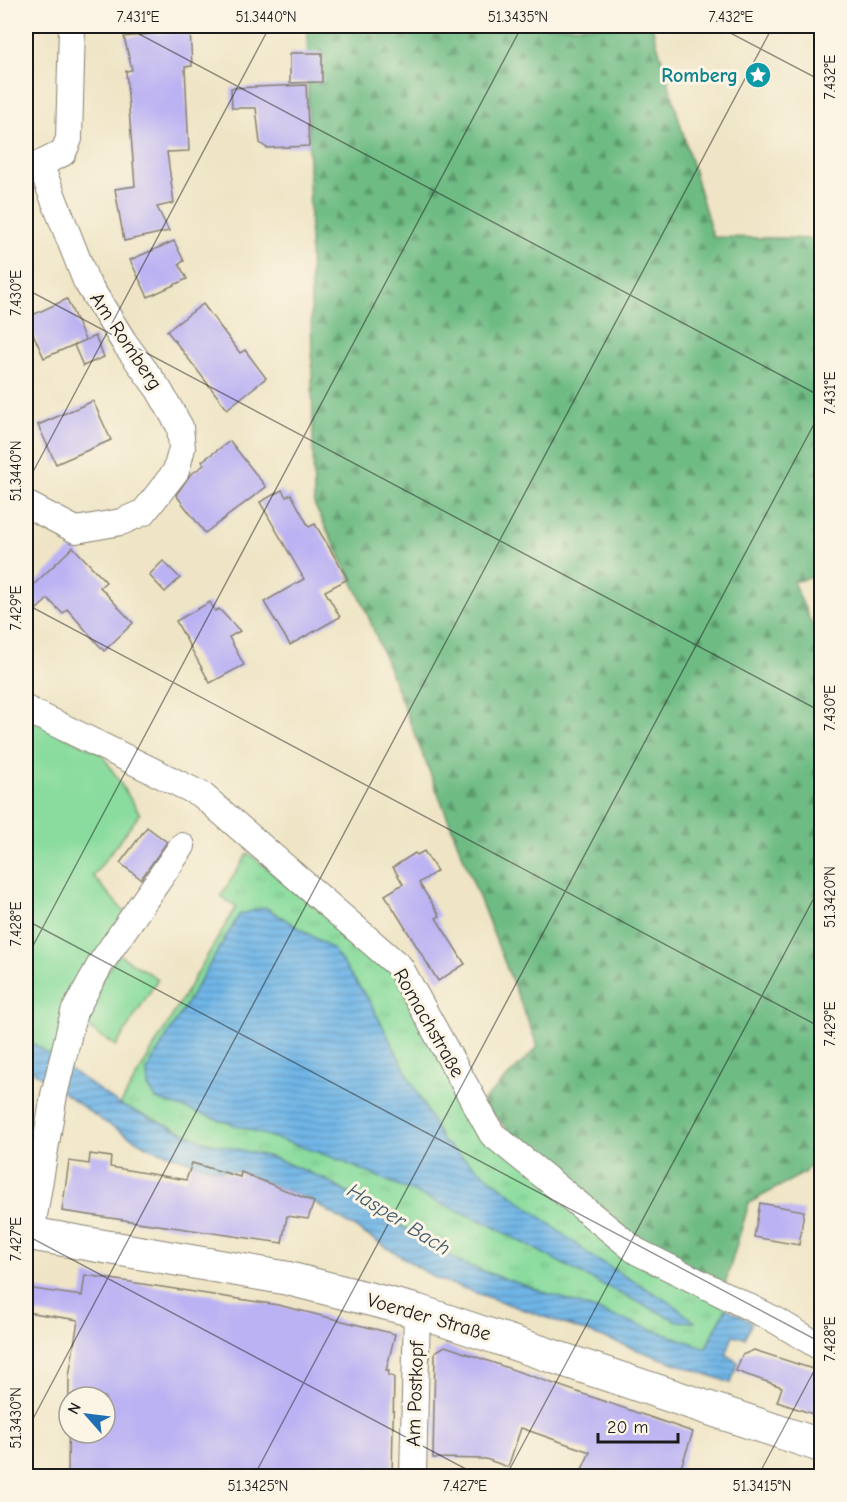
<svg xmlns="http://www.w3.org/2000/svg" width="847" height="1502" font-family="'Comic Neue',sans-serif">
<defs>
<pattern id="grass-tufts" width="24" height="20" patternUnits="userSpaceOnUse" patternTransform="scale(1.5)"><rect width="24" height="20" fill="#89dc9d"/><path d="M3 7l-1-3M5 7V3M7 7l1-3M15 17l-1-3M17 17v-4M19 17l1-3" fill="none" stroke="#76bc87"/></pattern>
<pattern id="forest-firs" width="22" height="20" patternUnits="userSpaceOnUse" patternTransform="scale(1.5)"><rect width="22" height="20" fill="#6ebc84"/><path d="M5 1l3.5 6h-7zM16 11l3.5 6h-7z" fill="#5a986b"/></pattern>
<pattern id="water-rules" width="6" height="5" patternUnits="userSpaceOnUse" patternTransform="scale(1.5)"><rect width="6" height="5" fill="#70b6e7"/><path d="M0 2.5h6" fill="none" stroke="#5b93ba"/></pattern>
</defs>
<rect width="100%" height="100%" fill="#fcf5e5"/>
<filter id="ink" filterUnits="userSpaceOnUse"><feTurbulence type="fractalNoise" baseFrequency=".0167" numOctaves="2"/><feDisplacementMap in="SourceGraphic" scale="12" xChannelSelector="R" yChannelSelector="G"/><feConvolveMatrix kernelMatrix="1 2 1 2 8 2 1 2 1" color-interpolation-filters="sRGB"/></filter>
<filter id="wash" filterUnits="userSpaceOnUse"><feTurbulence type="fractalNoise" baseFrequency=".008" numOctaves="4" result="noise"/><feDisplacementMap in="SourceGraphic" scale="24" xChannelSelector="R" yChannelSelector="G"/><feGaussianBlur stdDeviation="1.35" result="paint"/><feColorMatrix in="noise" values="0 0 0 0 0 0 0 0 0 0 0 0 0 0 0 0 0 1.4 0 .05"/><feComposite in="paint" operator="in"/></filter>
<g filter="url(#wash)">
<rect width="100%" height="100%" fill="#efe5c6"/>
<polygon fill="url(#grass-tufts)" stroke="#527c5c" stroke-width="1.5" points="248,853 391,968 477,1120 726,1308 706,1348 465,1265 324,1179 274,1158 206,1142 120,1105 236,907 221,896"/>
<polygon fill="url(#forest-firs)" stroke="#456c50" stroke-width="1.5" points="307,26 652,26 713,237 821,239 821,575 793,582 819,640 821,1150 804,1173 749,1203 724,1288 590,1210 481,1103 538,1047 363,603 314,504"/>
<g fill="#89dc9d" stroke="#527c5c" stroke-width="1.5">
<polygon points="26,717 102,754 140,814 93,876 125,913 59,1062 26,1038"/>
<polygon points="118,954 158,979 116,1046 76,1020"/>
</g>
<g fill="url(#water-rules)" stroke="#466982" stroke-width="1.5">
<polygon points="265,907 333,949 370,1002 443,1142 594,1258 671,1303 695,1322 677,1321 593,1280 486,1223 332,1157 156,1099 148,1086 147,1070 239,915"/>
<polygon points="26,1038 120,1105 206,1142 274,1158 324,1179 465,1265 706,1348 726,1308 752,1322 745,1338 733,1335 726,1355 738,1362 731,1383 437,1279 314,1202 241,1172 212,1169 148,1147 103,1121 26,1066"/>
</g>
<g id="blocks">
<g fill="#bbb2f3" fill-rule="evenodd">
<polygon points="190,30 192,66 185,67 189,151 167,152 174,203 157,207 169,231 124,241 115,189 135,186 126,71 132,70 124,37"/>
<polygon points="290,53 322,53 322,82 290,83"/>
<polygon points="306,85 309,146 267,148 260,143 256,108 232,108 231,88"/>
<polygon points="174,241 184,261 179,264 187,279 148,297 130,260"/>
<polygon points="67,299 85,340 44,358 26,318"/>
<polygon points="203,304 240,353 245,350 266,378 227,409 167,331"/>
<polygon points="95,336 104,357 83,366 74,345"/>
<polygon points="93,401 111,440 56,464 38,425"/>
<polygon points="230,441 266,487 205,533 176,495 190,475 204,465 202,461"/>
<polygon points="282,490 286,497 291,494 309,527 315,524 348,579 325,591 340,617 290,645 264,602 304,579 260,502"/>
<polygon points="73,547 106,582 100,587 133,623 104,651 67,609 63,614 48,599 36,610 26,598 26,592"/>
<polygon points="163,561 180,578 165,592 149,575"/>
<polygon points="210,602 215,611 219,609 240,631 229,637 244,665 210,683 176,621"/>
<polygon points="147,827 167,842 141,879 120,863"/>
<polygon points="424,851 437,871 419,883 440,916 436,918 465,964 438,981 385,895 403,884 393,867 415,853 417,855"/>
<polygon points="90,1154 111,1157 110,1167 186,1180 192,1163 240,1177 241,1172 314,1202 308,1219 287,1216 282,1243 62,1211 69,1161 89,1164"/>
<polygon points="760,1203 804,1211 799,1245 754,1237"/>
<path d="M85 1275 278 1305 395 1334 386 1371H389L388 1375 394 1377 392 1476H68L69 1377 78 1320 26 1312V1288L82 1296ZM69 1397H105V1433H69Z"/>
<polygon points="445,1346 693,1432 678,1476 579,1476 590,1452 521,1428 508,1467 486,1459 433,1458 435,1352"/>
<polygon points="754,1350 822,1372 822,1417 777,1402 782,1387 736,1371 742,1355"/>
</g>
</g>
</g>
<g filter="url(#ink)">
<use href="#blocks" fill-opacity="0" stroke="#868071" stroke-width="1.5"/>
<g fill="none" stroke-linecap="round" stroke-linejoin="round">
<defs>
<g id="minor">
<polyline points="26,166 40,164 63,153 69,139 72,26"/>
<polyline points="26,504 76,530 121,522 144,512 176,471 182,448 180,427 159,390 124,342 86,281 40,164"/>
<polyline points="26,709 202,795 400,967 492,1134 636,1251 777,1321 822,1348"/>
<polyline points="31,1234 54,1095 74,1012 101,963 182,846"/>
<polyline points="413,1476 417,1311"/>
</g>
<polyline id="secondary" points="26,1233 286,1278 417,1311 822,1446"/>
</defs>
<use href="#minor" stroke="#868071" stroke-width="28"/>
<use href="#secondary" stroke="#868071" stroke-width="35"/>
<use href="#minor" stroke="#fff" stroke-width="26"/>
<use href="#secondary" stroke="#fff" stroke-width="33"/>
</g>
</g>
<path fill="none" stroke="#1c1c1c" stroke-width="1.5" stroke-opacity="0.45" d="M124 26 822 397M717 26 822 81M26 289 822 712M26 485 270 26M26 604 822 1028M26 920 822 1343M26 959 522 26M26 1235 479 1476M26 1432 773 26M254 1476 822 409M506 1476 822 883M758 1476 822 1356"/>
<defs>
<symbol id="sight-disc" viewBox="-11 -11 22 22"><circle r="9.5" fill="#0f9aa8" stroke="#fcf5e5"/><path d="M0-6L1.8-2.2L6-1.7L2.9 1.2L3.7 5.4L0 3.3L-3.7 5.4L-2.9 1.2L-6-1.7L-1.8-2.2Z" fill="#fff"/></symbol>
</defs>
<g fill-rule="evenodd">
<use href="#sight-disc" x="743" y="60" width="30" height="30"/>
</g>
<g text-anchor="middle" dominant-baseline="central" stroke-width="6" stroke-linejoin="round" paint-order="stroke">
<g font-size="20" font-weight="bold" fill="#0d838f" stroke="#fcf5e5" text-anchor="end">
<text x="738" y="75">Romberg</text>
</g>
<g font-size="20" fill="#1c1c1c" stroke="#fcf5e5">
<text transform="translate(126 341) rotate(56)">Am Romberg</text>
<text transform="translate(429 1023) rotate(60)">Romachstraße</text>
<text transform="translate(429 1317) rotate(16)">Voerder Straße</text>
<text transform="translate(415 1394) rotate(-88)">Am Postkopf</text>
</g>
<g font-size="21" font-style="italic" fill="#3e5a6d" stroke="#fcf5e5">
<text transform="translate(399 1219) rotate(32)">Hasper Bach</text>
</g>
</g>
<rect width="847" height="1502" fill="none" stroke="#fcf5e5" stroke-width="66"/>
<g transform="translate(87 1415) rotate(298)"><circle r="28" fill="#fcf5e5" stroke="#a29e95" stroke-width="1.5"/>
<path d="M0-4.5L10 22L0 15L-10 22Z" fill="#1f6fb2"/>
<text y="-9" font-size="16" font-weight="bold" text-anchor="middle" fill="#1c1c1c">N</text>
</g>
<path d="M598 1433v9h80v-9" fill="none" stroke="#1c1c1c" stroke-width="3"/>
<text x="607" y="1433" font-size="18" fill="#1c1c1c" stroke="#fcf5e5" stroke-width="4.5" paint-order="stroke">20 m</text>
<rect x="33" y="33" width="781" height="1436" fill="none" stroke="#1c1c1c" stroke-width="2"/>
<g font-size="15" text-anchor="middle" fill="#1c1c1c">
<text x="138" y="22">7.431°E</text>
<text x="266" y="22">51.3440°N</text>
<text x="518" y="22">51.3435°N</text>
<text x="731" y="22">7.432°E</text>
<text transform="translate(830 77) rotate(-90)" y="5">7.432°E</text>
<text transform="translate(16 293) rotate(-90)" y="5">7.430°E</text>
<text transform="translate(830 393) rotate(-90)" y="5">7.431°E</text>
<text transform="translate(16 471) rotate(-90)" y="5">51.3440°N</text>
<text transform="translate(16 608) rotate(-90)" y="5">7.429°E</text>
<text transform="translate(830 708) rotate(-90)" y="5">7.430°E</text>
<text transform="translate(830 897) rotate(-90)" y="5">51.3420°N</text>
<text transform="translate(16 924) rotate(-90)" y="5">7.428°E</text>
<text transform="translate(830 1024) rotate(-90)" y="5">7.429°E</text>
<text transform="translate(16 1239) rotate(-90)" y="5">7.427°E</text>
<text transform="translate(830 1339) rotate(-90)" y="5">7.428°E</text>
<text transform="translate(16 1418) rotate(-90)" y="5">51.3430°N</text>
<text x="258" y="1491">51.3425°N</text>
<text x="465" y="1491">7.427°E</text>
<text x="762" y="1491">51.3415°N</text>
</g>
</svg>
